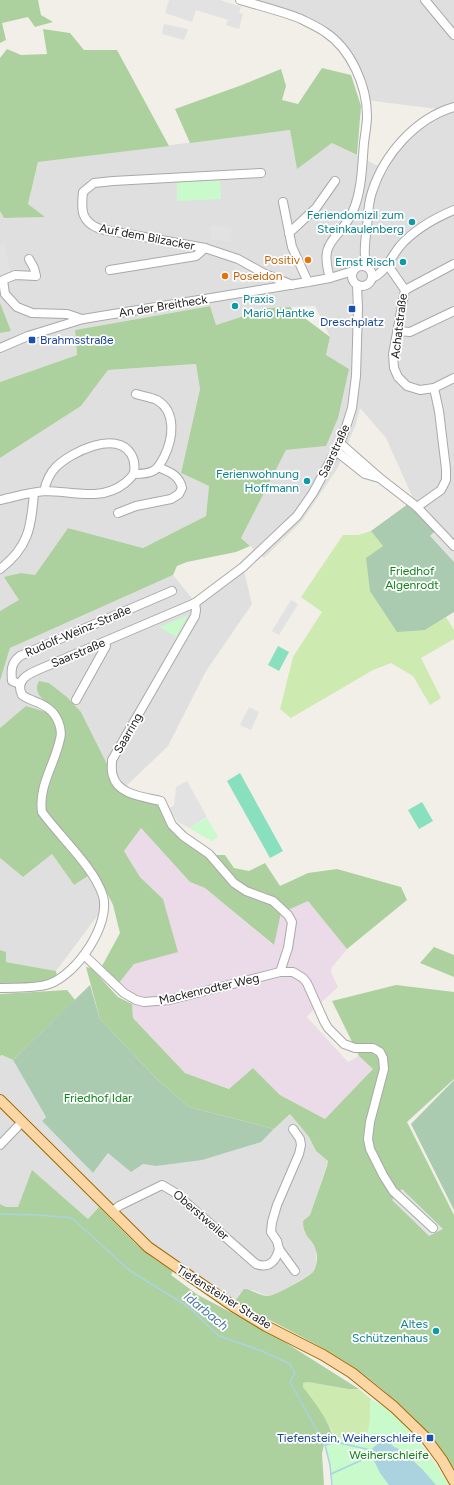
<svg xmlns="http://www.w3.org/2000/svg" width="454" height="1485" font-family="Figtree,sans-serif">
<rect width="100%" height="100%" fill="#f2efe9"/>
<g fill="#e0dfdf">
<polygon points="240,0 454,0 454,546 417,507 386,438 360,408 356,424 337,469 302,521 264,558 241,538 286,450 325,446 326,355 330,337 315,306 268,308 216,325 209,306 75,330 77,355 0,382 0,211 4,218 44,217 28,204 38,162 290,130 297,168 332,143 382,168 395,149 445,110 366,100 353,64 326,33"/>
<polygon points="196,364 200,389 181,473 209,486 206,516 143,548 68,528 35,575 21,573 19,601 0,611 0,458 81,406 108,370"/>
<polygon points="243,567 252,604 206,671 168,746 124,788 112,774 81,712 67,697 49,683 42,698 51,705 55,711 46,712 26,707 0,728 0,681 10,648 173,575 195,602"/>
<polygon points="52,854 74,885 88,876 95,888 100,903 98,915 56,971 6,962 6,952 0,950 0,858 23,877"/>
<polygon points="2,1055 13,1060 46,1117 42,1121 93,1173 108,1153 143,1164 156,1166 261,1142 290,1114 309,1137 316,1151 328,1161 310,1215 303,1221 304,1232 316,1249 316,1265 313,1272 286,1289 274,1295 267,1296 252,1290 240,1293 234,1302 147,1241 105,1201 88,1219 32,1171 18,1208 6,1207 0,1204 0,1056"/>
</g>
<polygon fill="#ebdbe8" points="141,828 190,882 205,888 273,945 281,913 308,900 347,949 332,967 331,972 338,987 313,1010 307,1017 348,1062 359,1056 374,1069 325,1119 280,1095 253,1068 230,1089 185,1073 133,1018 131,993 119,983 134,964 163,899 140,877 124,851"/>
<g fill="#cdebb0">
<polygon points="371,531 383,546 425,630 446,617 454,630 454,639 421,658 441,698 430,705 413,676 391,663 373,670 291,718 280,709 293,657 322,612 301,597 343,535 358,535"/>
<path d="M308 1382 348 1389H359L372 1400 370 1401C370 1408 372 1431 365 1435 360 1437 354 1435 349 1435 345 1435 339 1438 334 1439L332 1430 303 1387V1383Z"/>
</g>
<g fill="#add19e">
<polygon points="0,0 38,0 41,15 53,22 35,27 28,17 2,23 6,40 0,43"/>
<polygon points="43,29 70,33 84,50 117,50 169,146 38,162 28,204 45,217 4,218 0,211 0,58 7,49 21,55 47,54"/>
<polygon points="322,68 351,75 361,106 357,155 332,143 297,169 290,130 190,143 175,109 242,85 281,69 286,86 282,100 298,104"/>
<polygon points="0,303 11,331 0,333"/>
<polygon points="210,306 216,325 268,308 290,307 330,337 326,355 349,369 338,418 326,446 286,450 241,538 250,546 236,552 187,562 177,566 173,575 10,648 0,681 0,611 19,600 4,577 21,573 35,575 68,528 143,548 206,516 209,486 181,473 200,389 196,364 108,370 81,406 0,458 0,382 77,355 75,330"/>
<path d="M39 681 49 683 67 697 81 712 112 774 114 786 154 801 162 809 170 826 207 855H225L234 868 249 871 265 863 280 886 308 873 337 869 401 887 407 900 347 949 308 901 281 913 274 945 205 888 190 882 141 828 124 851 140 877 163 899 178 952 134 964 119 983 102 966 120 933 113 905 100 879 88 876 74 885 52 854 23 877 0 858V728L26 706 46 712 54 711C48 700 31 696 39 681Z"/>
<polygon points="434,947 454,955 454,977 420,963"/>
<polygon points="0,950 6,952 6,962 56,971 57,976 43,983 0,986"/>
<path d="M86 967 91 968 118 997 132 1004 133 1018 185 1073 229 1089 253 1068 280 1095 325 1119 373 1069 359 1056 332 1001 396 985 454 992V1079L407 1122 454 1215V1469C447 1459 441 1449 433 1439 410 1412 375 1381 344 1361 309 1339 271 1321 234 1302L244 1289C252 1289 259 1296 267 1296 274 1297 308 1277 313 1272 317 1267 318 1256 316 1251 313 1238 303 1239 303 1221L310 1215 327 1166 328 1161 316 1151 309 1137 290 1114 274 1129 189 1107 158 1080 100 1019Z"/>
<polygon points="67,990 75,1000 13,1060 2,1055 0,1056 0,994"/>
<path d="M32 1170 88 1219 99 1207 137 1245 153 1258 173 1271 171 1275 198 1295 272 1334 359 1389H348L308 1382 303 1383V1387C315 1403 328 1419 334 1439L324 1444 322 1454 324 1485H0V1204L6 1207H18Z"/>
</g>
<g fill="#aacbaf">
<polygon points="408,504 454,552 454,612 425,630 397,632 370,591 366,558 383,546 371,531"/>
<polygon points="90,985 100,1019 158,1080 189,1107 274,1129 261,1142 202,1160 156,1166 143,1164 131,1172 108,1153 93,1173 42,1121 46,1117 13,1060"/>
<polygon points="454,1080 454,1210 411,1124"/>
</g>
<g fill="#c8facc">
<polygon points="220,180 221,199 177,201 177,182"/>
<polygon points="188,615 176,637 160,627"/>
<polygon points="207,818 218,837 212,841 189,828"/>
<path d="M372 1400C400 1412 433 1458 449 1485H333L330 1464 325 1443C332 1440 342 1435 349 1435 354 1435 360 1437 365 1435 372 1431 370 1408 370 1401Z"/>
</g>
<g fill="#88e0be">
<polygon points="278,646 289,652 279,671 268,665"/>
<polygon points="240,773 283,851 270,858 227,781"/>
<polygon points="422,802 433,821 419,829 408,810"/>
</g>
<g fill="#e2e2e2">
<polygon points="169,0 220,0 241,7 239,12 243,14 239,29 226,25 228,20 196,10 192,22 165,13"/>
<polygon points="164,24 188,29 184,40 162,34"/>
<polygon points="211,225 232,228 230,242 210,239"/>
<polygon points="5,244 10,274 0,276 0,245"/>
<polygon points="234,262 261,277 261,281 236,284"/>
<polygon points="296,264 305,279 280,275 280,265"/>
<polygon points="435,531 454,552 454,562 430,536"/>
<polygon points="291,600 298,604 279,635 272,631"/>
<polygon points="249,707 259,712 251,730 240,725"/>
<polygon points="187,781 207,817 189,828 178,822 169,809 174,805 176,787"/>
<polygon points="402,1189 443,1229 429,1236 392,1200"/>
</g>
<polygon fill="#aad3df" points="385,1438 394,1447 402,1450 423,1470 436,1485 389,1485 380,1473 369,1451"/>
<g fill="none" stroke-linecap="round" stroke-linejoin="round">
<g stroke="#aad3df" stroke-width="1.5">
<polyline points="0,1214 39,1215 72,1218 129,1270 187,1306 219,1336 262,1351 290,1364 295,1373 290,1382 325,1445 330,1465 332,1485"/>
<polyline points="326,1445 335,1442 371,1450"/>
<polyline points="331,1474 364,1459"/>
</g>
<defs>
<g id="minor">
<path d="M240 0C260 6 282 11 301 19 309 23 318 27 325 32 351 49 367 86 367 116 367 125 365 134 364 143 362 166 362 190 353 211 339 242 318 238 330 278"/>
<polyline points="425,0 454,35"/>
<path d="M261 173 113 181 94 183 83 192C81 210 81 222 100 229L205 248 238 259 265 274 292 285"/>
<polyline points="283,202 292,247 308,282"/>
<polyline points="289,233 316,208 335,181"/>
<polyline points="29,259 34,268 36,276 15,275 3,280 5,294 17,307 32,313 67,314 82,319"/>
<polyline points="387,264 405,290 393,354 394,368 398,377 407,386 420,390 434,388 454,378"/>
<circle cx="362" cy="276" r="10"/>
<path d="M367 267C363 256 365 240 367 228 368 216 368 203 372 192 384 154 416 118 454 107"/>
<polyline points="110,270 196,256 205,248"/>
<path d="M372 278C385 273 391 257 400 246 414 230 435 218 454 210"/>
<polyline points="405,290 454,264"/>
<polyline points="398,331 410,332 454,311"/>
<polyline points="0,348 28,336 83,319 308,282 330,278 353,271"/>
<polyline points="340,443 381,479 417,507 454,546"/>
<polyline points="336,451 365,474 379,478"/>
<path d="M134 474C140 474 147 474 153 471 159 468 161 462 164 457 173 439 177 412 157 400 150 397 142 396 136 394"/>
<path d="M0 500C14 497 30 492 45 491 72 491 101 502 125 483 128 480 133 477 134 472 135 466 134 459 131 454 116 430 71 452 56 467 49 474 46 482 44 491"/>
<polyline points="417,507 441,490 446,480 446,469 439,411 434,388"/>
<path d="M118 513 136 506 171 499 179 494 182 488C179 475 170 472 158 467"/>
<path d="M0 569C29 547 31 527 34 493"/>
<path d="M195 603 196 610 195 616 112 760C112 765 111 771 113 776 118 795 144 797 161 801L172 825 183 836 209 854 234 883 246 891 273 901 288 915 292 922 288 948 280 972"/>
<path d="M20 684 12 681C11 670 11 663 20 656L172 591"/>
<polyline points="76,700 106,646 105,642"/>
<polyline points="84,955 124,993 136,1000 144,1002 169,1000 280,972 293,972 303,978 307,983 324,1021 328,1028 344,1044 355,1048 373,1048 380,1052 383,1058 384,1069 370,1122 368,1139 370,1149 383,1175 393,1191 433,1228"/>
<path d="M0 988C16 987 34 989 49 984 76 975 111 925 103 896 94 867 60 837 42 812 38 786 55 764 60 739 63 729 57 715 49 709 41 702 30 701 22 695 15 680 28 674 40 669L195 603 243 567 297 516 313 493 340 443 346 427 352 408 356 376 358 309 357 285"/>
<polyline points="293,1129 300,1139 301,1145 299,1154 277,1205 272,1222 271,1232 277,1241 279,1249 295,1271"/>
<polyline points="0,1145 22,1122"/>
<path d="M112 1212 119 1206 162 1185 174 1192 256 1264C269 1269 276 1261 279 1249"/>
</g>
<polyline id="major" points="0,1100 148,1247 233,1306 266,1326 323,1355 352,1373 394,1407 425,1437 442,1460 454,1481"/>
</defs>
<use href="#minor" stroke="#a9a9a9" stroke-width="10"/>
<use href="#major" stroke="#a06b00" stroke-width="12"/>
<use href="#minor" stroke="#fff" stroke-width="8"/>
<use href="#major" stroke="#fcd6a4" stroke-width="10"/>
</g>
<g fill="#0f9aa8" stroke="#fff" stroke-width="1.5">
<circle cx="412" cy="222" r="4"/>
<circle cx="403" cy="262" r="4"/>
<circle cx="235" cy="306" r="4"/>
<circle cx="307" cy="481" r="4"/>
<circle cx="436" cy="1331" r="4"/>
</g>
<g fill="#e8710a" stroke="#fff" stroke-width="1.5">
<circle cx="308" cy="260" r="4"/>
<circle cx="225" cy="276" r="4"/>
</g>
<g fill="#1a4fb4" stroke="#fff" stroke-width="1.5">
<rect x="348" y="305" width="8" height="8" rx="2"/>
<rect x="28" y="336" width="8" height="8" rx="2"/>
<rect x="426" y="1434" width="8" height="8" rx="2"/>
</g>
<g text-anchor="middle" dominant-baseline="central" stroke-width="3.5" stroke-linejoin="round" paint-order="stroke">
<g font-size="12" fill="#0d838f" stroke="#fff" text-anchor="end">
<text x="404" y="215">Feriendomizil zum<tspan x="404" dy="14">Steinkaulenberg</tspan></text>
<text x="395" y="262">Ernst Risch</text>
<text x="243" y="299" text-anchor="start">Praxis<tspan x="243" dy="14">Mario Hantke</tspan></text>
<text x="299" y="474">Ferienwohnung<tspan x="299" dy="14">Hoffmann</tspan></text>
<text x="428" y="1324">Altes<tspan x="428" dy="14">Schützenhaus</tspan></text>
</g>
<g font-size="12" fill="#222" stroke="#fff">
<text transform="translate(147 237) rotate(11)">Auf dem Bilzacker</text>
<text transform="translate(163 306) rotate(-9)">An der Breitheck</text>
<text transform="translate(399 326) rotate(-83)">Achatstraße</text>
<text transform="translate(334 451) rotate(-65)">Saarstraße</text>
<text transform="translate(78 631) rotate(-23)">Rudolf-Weinz-Straße</text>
<text transform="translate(78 653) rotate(-23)">Saarstraße</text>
<text transform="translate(128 733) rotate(-60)">Saarring</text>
<text transform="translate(209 989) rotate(-13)">Mackenrodter Weg</text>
<text transform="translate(201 1215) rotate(41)">Oberstweiler</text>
<text transform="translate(224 1297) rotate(32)">Tiefensteiner Straße</text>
</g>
<g font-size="12" fill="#c56008" stroke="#fff" text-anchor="end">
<text x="300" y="260">Positiv</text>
<text x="233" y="276" text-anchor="start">Poseidon</text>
</g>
<g font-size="12" fill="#164399" stroke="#fff">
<text x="352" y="322">Dreschplatz</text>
<text x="40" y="340" text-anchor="start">Brahmsstraße</text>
<text x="422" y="1438" text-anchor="end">Tiefenstein, Weiherschleife</text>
</g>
<g font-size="12" fill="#0c8416" stroke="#fff">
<text x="412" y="571">Friedhof<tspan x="412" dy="14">Algenrodt</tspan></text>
<text x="98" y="1098">Friedhof Idar</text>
<text x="389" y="1455">Weiherschleife</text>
</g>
<g font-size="13" font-style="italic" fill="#4a7aab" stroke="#fff">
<text transform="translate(206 1311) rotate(39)">Idarbach</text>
</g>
</g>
</svg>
